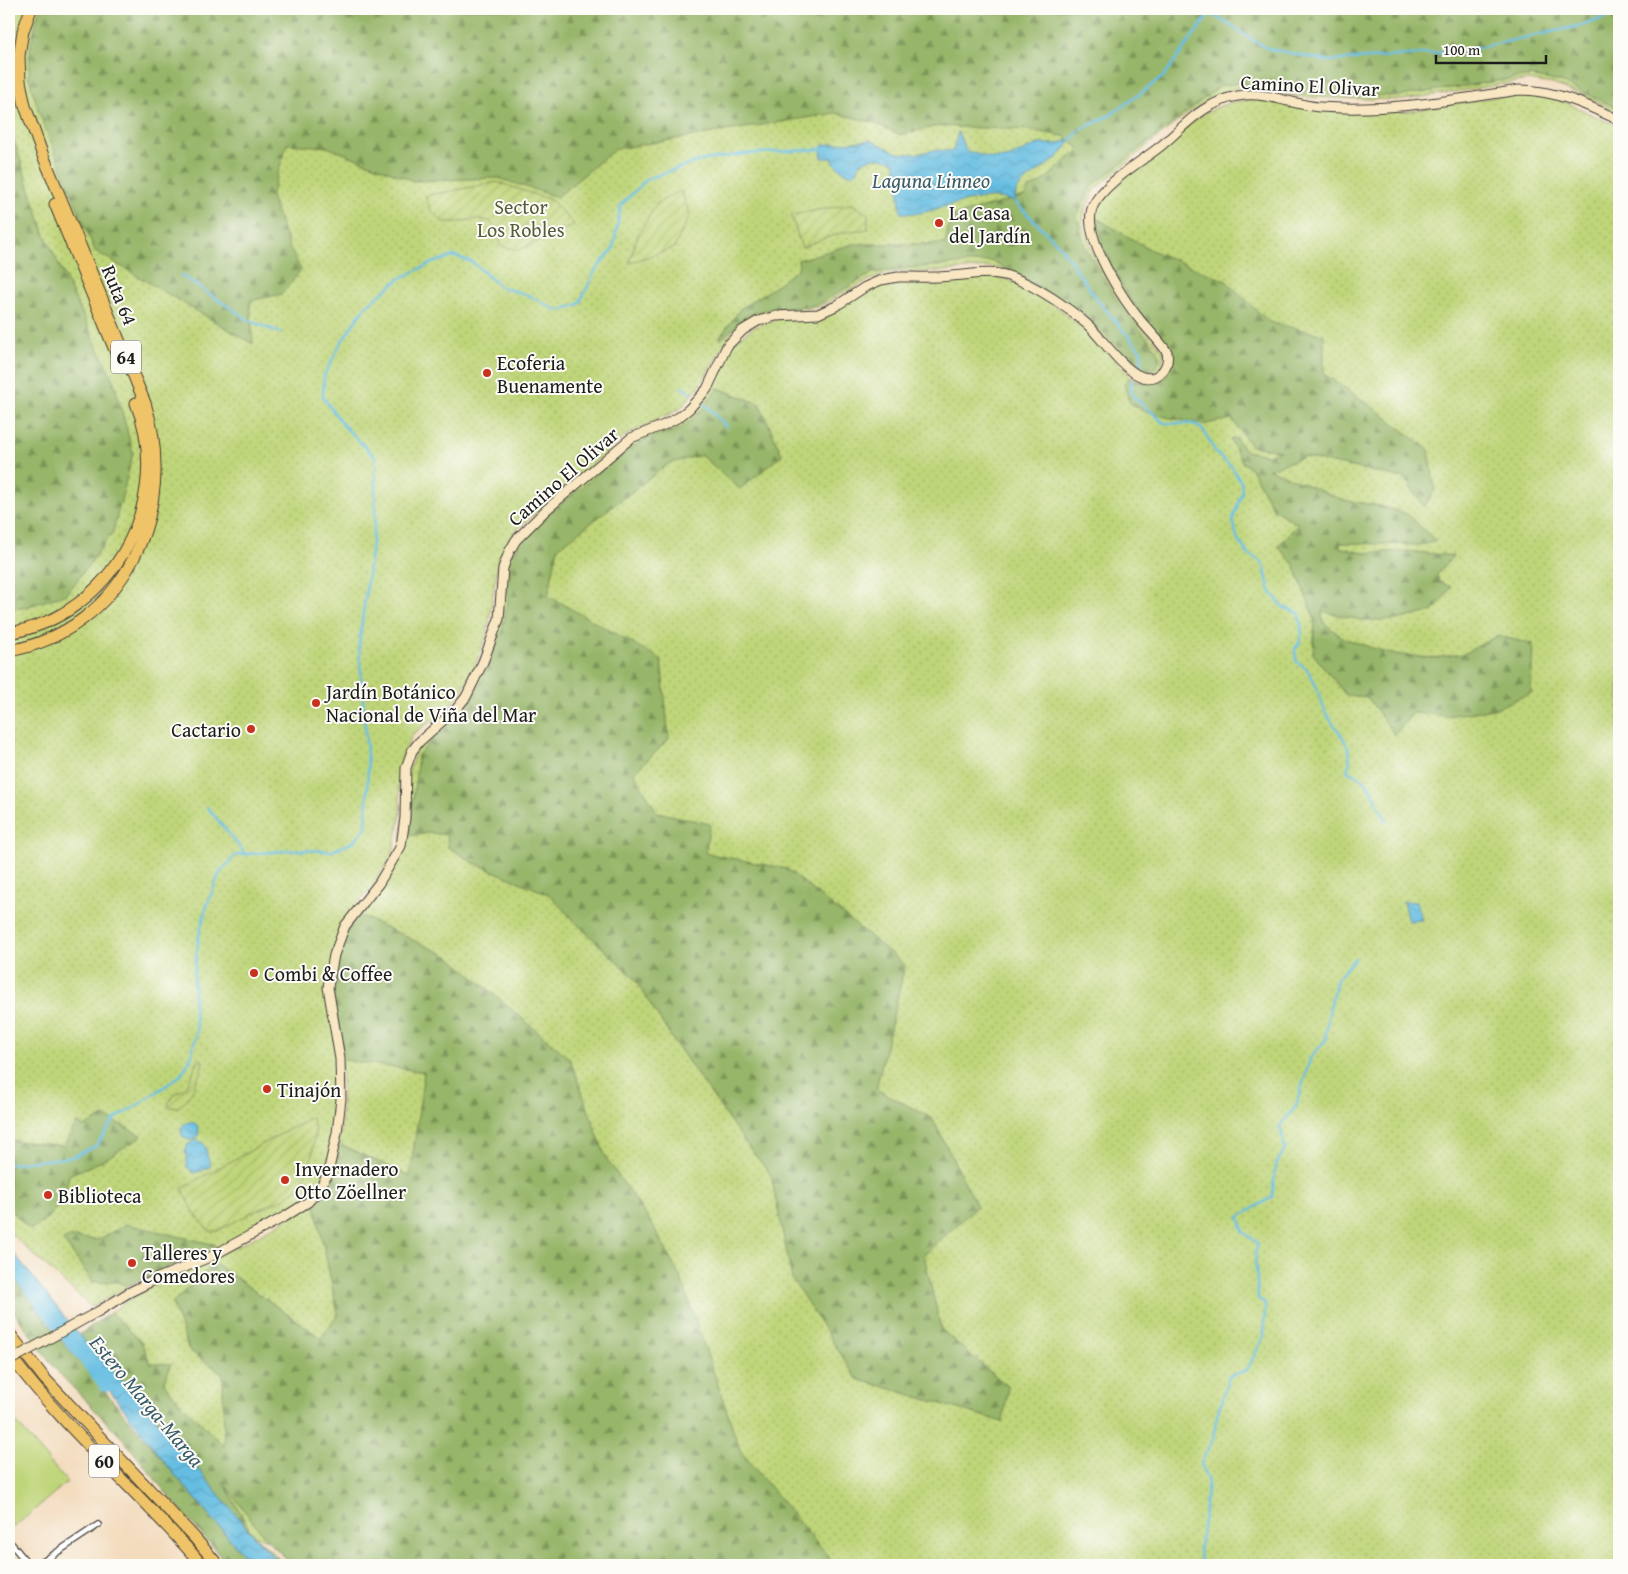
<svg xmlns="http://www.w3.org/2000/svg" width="1628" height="1574" font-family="'Gentium Book Plus',serif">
<defs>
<pattern id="grass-dots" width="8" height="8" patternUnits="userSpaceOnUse" patternTransform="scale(1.25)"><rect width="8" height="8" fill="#bfd579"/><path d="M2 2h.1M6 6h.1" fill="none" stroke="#a4b668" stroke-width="1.8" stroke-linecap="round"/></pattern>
<pattern id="forest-firs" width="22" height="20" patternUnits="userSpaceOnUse" patternTransform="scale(1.25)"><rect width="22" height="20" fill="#97b669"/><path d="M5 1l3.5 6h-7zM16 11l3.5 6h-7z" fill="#7a9356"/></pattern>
<pattern id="garden-furrows" width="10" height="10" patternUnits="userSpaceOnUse" patternTransform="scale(1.25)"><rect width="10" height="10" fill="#bfd579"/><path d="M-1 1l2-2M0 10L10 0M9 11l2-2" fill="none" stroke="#a4b668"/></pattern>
<pattern id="water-waves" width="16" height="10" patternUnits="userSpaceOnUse" patternTransform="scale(1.25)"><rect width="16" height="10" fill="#65bde2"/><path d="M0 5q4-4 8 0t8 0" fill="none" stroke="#57a2c1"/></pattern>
</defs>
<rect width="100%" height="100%" fill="#fdfcf7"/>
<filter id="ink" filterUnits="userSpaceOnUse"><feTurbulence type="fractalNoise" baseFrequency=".02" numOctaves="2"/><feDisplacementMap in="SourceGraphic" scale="10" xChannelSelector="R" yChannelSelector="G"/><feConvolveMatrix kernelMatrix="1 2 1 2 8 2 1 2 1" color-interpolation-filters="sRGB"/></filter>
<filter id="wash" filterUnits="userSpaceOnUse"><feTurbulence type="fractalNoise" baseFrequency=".0096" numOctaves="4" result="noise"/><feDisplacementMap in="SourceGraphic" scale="20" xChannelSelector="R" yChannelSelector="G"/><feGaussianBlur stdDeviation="1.12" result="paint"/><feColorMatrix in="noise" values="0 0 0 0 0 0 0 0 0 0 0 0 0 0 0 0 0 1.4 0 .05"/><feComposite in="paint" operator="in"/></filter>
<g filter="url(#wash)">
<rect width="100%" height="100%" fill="#f3dbbd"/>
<g fill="url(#grass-dots)" stroke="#6e784a">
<path d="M9 9H1619V113L1583 95 1553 84 1528 80 1403 100 1306 97 1239 87 1217 94 1179 120 1096 188 1085 209 1082 224 1095 258 1119 300 1163 351C1164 366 1161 368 1149 377L1138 372 1087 320 1012 271 989 267 944 271 894 272 869 280 817 307 758 316 733 330 702 382 681 408 625 436 516 530 506 543 498 560 488 629 477 661 460 693 444 712 413 734 404 751 398 770 401 815 392 856 375 883 344 922 336 1123 326 1173 310 1198 300 1204 217 1250 154 1272 91 1307 9 1232Z"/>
<path d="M1524 92 1558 99 1619 127V1565H293L267 1540 252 1534 79 1335 128 1300 160 1282 252 1239 285 1220 326 1182 337 1156 342 1120 340 942 400 852 408 774 416 750 452 716 501 620 506 566 517 541 548 510 633 440 687 414 731 346 740 337 754 327 781 318 798 319 877 284 895 281 987 276 1006 279 1026 288 1059 308 1101 345 1130 376 1140 381H1154L1170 358C1141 318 1105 276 1095 226 1094 222 1093 215 1094 211 1102 188 1180 133 1202 115L1220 106 1233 102 1254 99 1320 110 1370 113 1411 111Z"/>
</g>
<g fill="url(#forest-firs)" stroke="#5a6942">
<polygon points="40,9 1619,9 1619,109 1561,82 1530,76 1400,96 1312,94 1240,83 1220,86 1092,186 1077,216 1085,247 1118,303 1158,351 1160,360 1155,368 1145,372 1084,314 993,261 910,268 873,273 816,305 760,311 745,316 721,340 720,337 741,308 770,290 799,268 798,260 853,244 945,244 950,217 1025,196 1028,189 1042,182 1080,149 1064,136 1027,130 938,126 900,135 875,123 836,113 615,149 557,197 498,178 414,181 327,147 287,144 271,196 289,246 301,270 282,294 250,301 253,344 95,251 39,112 29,78 30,49 37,17"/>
<polygon points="9,125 45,235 114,382 133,453 113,532 67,594 23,608 9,609"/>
<path d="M1098 219 1151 250 1226 281 1269 322 1324 335V374L1374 408 1429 450 1435 490 1424 507 1404 478 1304 457 1269 469 1343 500 1380 506 1407 514 1436 541 1422 545 1341 543 1339 547 1363 553 1407 551 1453 556 1437 575 1439 582 1451 587 1434 611 1397 620H1360L1322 611 1323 622 1343 638 1391 654 1433 658 1463 654 1497 636 1533 644 1531 693 1494 709 1447 716 1413 713 1395 735 1367 697 1346 695 1313 654 1315 620 1294 565 1278 546 1298 524 1274 510 1250 467 1243 463 1230 440 1235 438 1246 451 1269 455 1280 451 1251 446 1232 419 1210 423 1204 425C1196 421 1190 422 1182 420 1164 417 1145 413 1130 403L1124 384 1129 378C1142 384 1150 385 1164 380L1174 357 1129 298 1103 250Z"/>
<polygon points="718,388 760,404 782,455 740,489 701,455 668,464 558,548 548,596 661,659 669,739 634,773 657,812 710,824 705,853 787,869 905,965 876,1089 932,1118 977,1206 924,1255 941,1329 1008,1387 1003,1422 857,1379 792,1279 771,1175 744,1141 669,1034 634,978 572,919 550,895 474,863 448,847 447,835 430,833 409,836 418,755 434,737 461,715 480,685 502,632 507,606 511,561 524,534 623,453 648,438 679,430 702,410"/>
<path d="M357 914 450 957 570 1059 606 1158 652 1224 681 1278 741 1452 835 1565H293L267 1540 225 1485 252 1534 286 1565H263L79 1335 111 1313 142 1343 150 1363 171 1364 164 1383 180 1403 224 1446 223 1374 189 1350 172 1303 215 1263 321 1338 338 1314 314 1201C326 1183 335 1165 339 1144L410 1176 424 1072 345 1060 331 987 340 944Z"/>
<path d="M104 1116 142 1136 102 1161 69 1175C64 1203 54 1216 30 1230L9 1208V1140L64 1146 77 1122 84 1127Z"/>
<polygon points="126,1224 216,1245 128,1286 117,1282 93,1282 63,1240 70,1237 98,1240"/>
<polygon points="9,1271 61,1340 252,1565 228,1565 167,1494 124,1440 56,1370 9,1305"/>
</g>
<g fill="url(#garden-furrows)" stroke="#6e784a">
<polygon points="497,182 551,200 574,225 519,250 500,246 499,232 489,221 477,219 458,222 444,222 432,212 425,196"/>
<polygon points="681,191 690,215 674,248 629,263 637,237 657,203"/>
<path d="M852 204 868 214V229C844 231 824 237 802 248L791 215Z"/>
<path d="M200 1059 203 1061C202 1072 188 1105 177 1107 175 1108 171 1107 169 1106L168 1103 176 1093 184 1089 190 1080 198 1060Z"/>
<polygon points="312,1117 315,1131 312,1157 301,1185 285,1198 253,1212 217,1231 209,1231 195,1214 182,1188"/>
</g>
<polygon fill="#bfd579" stroke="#6e784a" points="9,1414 67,1482 14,1527 9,1521"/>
<g fill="url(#water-waves)" stroke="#406c7f">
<path d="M958 132 966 151 991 158H1008L1038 144H1057L1072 139 1059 156 1023 183 1016 191 1015 202C987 190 949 207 920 213 914 214 907 213 901 213L895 162C882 157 873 156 860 163L858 171 853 175C843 172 836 168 832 158H822L821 149 823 145 871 140 897 153 915 154 935 150 953 151Z"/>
<polygon points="1403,901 1417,902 1422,920 1408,921"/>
<circle cx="190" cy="1131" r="9"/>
<path d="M196 1140C205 1142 206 1147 207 1155 208 1160 211 1162 210 1167L198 1172 194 1173 187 1167V1157L185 1153 188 1144Z"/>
<polygon points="9,1247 79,1335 141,1401 252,1534 281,1565 252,1565 170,1469 9,1260"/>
</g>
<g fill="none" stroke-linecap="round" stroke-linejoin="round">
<g stroke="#65bde2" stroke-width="2.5">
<polyline points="1071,140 1080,130 1109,116 1163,77 1210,13 1266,48 1328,61 1464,51 1587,24 1619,12"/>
<polyline points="1015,202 1060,246 1098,301 1142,352 1141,366"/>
<polyline points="181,275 250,321 281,333"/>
<path d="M1132 381 1131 392 1135 398 1164 423 1195 424 1204 431 1216 453 1232 467 1241 482 1242 491 1233 519 1237 538 1247 553 1263 563 1270 591 1283 607 1299 613 1302 632 1299 644 1295 648 1296 661C1300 664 1305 667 1308 671 1317 682 1319 698 1325 711 1335 731 1358 746 1347 771 1351 773 1358 775 1362 778 1374 788 1378 808 1387 821"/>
<polyline points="682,387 690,393"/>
<polyline points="704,404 727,427"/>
<polyline points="207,807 246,855"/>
<polyline points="9,1164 72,1157 96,1146 115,1119 141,1103 181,1075 191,1058 197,1031 194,1007 194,974 199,935 207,905 220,872 236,855 295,850 332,851 353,842 366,827 368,768 359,645 375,520 376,458 343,425 323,397 324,376 342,341 365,307 399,279 432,263 454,256 472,262 501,287 528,295 558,311 579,304 595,271 613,249 621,205 647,179 699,161 744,154 824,149"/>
<polyline points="1201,1565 1199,1552 1208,1482 1201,1463 1213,1439 1217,1415 1229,1376 1247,1370 1264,1336 1265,1304 1258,1298 1255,1254 1258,1243 1244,1233 1239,1217 1272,1197 1276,1165 1285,1149 1280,1126 1296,1106 1311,1056 1325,1041 1329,1012 1337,979 1355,958"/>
</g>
<polyline stroke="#65bde2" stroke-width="14" points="9,1260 106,1385"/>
</g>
</g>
<g filter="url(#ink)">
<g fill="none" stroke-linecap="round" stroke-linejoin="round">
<defs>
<g id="street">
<polyline points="9,1541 29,1565"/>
<polyline points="38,1565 98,1525"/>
</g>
<path id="secondary" d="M99 1311 128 1293 158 1278 210 1257 286 1216 308 1202 319 1190 328 1173 337 1133 341 1099 340 1059 328 987 334 955 345 926 379 883 401 846 405 818 406 768 412 751 419 742 457 708 466 697 483 662 499 619 503 568 509 552 516 540 546 510 631 438 664 425 679 417 689 409 707 389 727 346 743 330 758 321 776 316 818 314 836 306 865 287 881 280 898 277C915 277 933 278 951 276 971 275 992 270 1011 277 1037 286 1069 308 1089 326 1103 340 1123 369 1140 376 1157 383 1170 368 1167 352 1159 340 1149 331 1140 320 1122 298 1095 254 1091 226 1090 219 1090 211 1094 204 1107 181 1141 162 1162 145 1178 132 1193 114 1212 105 1221 100 1234 96 1245 95 1269 93 1295 105 1319 107 1387 112 1453 100 1519 90 1556 90 1587 105 1619 120"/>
<g id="highway">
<polyline points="55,204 121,365"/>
<path d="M9 633C112 616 175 501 136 403"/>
<path d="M9 651C125 629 179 510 145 403L42 153 25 106 20 81 19 56 23 31 31 9"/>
<polyline points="9,1333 45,1379 194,1537 218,1565"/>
<path d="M9 1354C66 1431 140 1492 202 1565"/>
</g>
</defs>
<use href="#street" stroke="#3c3934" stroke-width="8"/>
<use href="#secondary" stroke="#3c3934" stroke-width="11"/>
<use href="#highway" stroke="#3c3934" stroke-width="13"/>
<use href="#street" stroke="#fff" stroke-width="5.5"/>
<use href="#secondary" stroke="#f9e7c3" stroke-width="9"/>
<use href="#highway" stroke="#efc469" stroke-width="11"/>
<defs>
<polyline id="secondary-bridge" points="9,1361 99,1311"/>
</defs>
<use href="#secondary-bridge" stroke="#3c3934" stroke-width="11" stroke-linecap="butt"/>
<use href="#secondary-bridge" stroke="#f9e7c3" stroke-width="9"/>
</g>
</g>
<g fill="#c8321e" stroke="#fdfcf7" stroke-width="2">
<circle cx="939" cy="223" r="5"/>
<circle cx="487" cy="373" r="5"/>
<circle cx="316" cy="703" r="5"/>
<circle cx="251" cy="729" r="5"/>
<circle cx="254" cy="973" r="5"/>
<circle cx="267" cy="1089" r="5"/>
<circle cx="285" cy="1180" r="5"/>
<circle cx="48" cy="1195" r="5"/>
<circle cx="132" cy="1263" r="5"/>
</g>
<g text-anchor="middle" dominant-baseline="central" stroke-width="4" stroke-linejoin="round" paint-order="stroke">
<g fill="#fdfcf7" stroke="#605f5e" stroke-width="1">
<rect x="111" y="340.5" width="30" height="33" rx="4"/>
<rect x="89" y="1444.5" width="30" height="33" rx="4"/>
</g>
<g font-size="19" font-weight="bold" fill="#1c1c1c">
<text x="126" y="357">64</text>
<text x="104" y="1461">60</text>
</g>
<g font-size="20" fill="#1c1c1c" stroke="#fdfcf7">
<text transform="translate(1310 85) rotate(3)">Camino El Olivar</text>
<text transform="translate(120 295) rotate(68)">Ruta 64</text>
<text transform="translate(563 476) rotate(-41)">Camino El Olivar</text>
</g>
<g font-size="20" fill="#555d3d" stroke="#fdfcf7">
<text x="521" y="206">Sector<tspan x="521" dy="23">Los Robles</tspan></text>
</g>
<g font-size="20" fill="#1c1c1c" stroke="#fdfcf7" text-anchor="start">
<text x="949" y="212">La Casa<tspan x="949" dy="23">del Jardín</tspan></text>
<text x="497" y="362">Ecoferia<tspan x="497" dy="23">Buenamente</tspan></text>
<text x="326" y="691">Jardín Botánico<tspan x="326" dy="23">Nacional de Viña del Mar</tspan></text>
<text x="241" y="729" text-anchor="end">Cactario</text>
<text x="264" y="973">Combi &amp; Coffee</text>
<text x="277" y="1089">Tinajón</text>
<text x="295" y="1168">Invernadero<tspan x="295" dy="23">Otto Zöellner</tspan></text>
<text x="58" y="1195">Biblioteca</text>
<text x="142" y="1252">Talleres y<tspan x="142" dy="23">Comedores</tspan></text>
</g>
<g font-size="21" font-style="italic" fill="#395c6b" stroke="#fdfcf7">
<text x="931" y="180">Laguna Linneo</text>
<text transform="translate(147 1401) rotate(50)">Estero Marga-Marga</text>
</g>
</g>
<rect width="1628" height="1574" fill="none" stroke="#fdfcf7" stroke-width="30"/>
<path d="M1436 55v8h110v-8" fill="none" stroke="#1c1c1c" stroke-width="2.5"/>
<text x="1443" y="55" font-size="15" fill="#1c1c1c" stroke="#fdfcf7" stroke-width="4" paint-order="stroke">100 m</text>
</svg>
